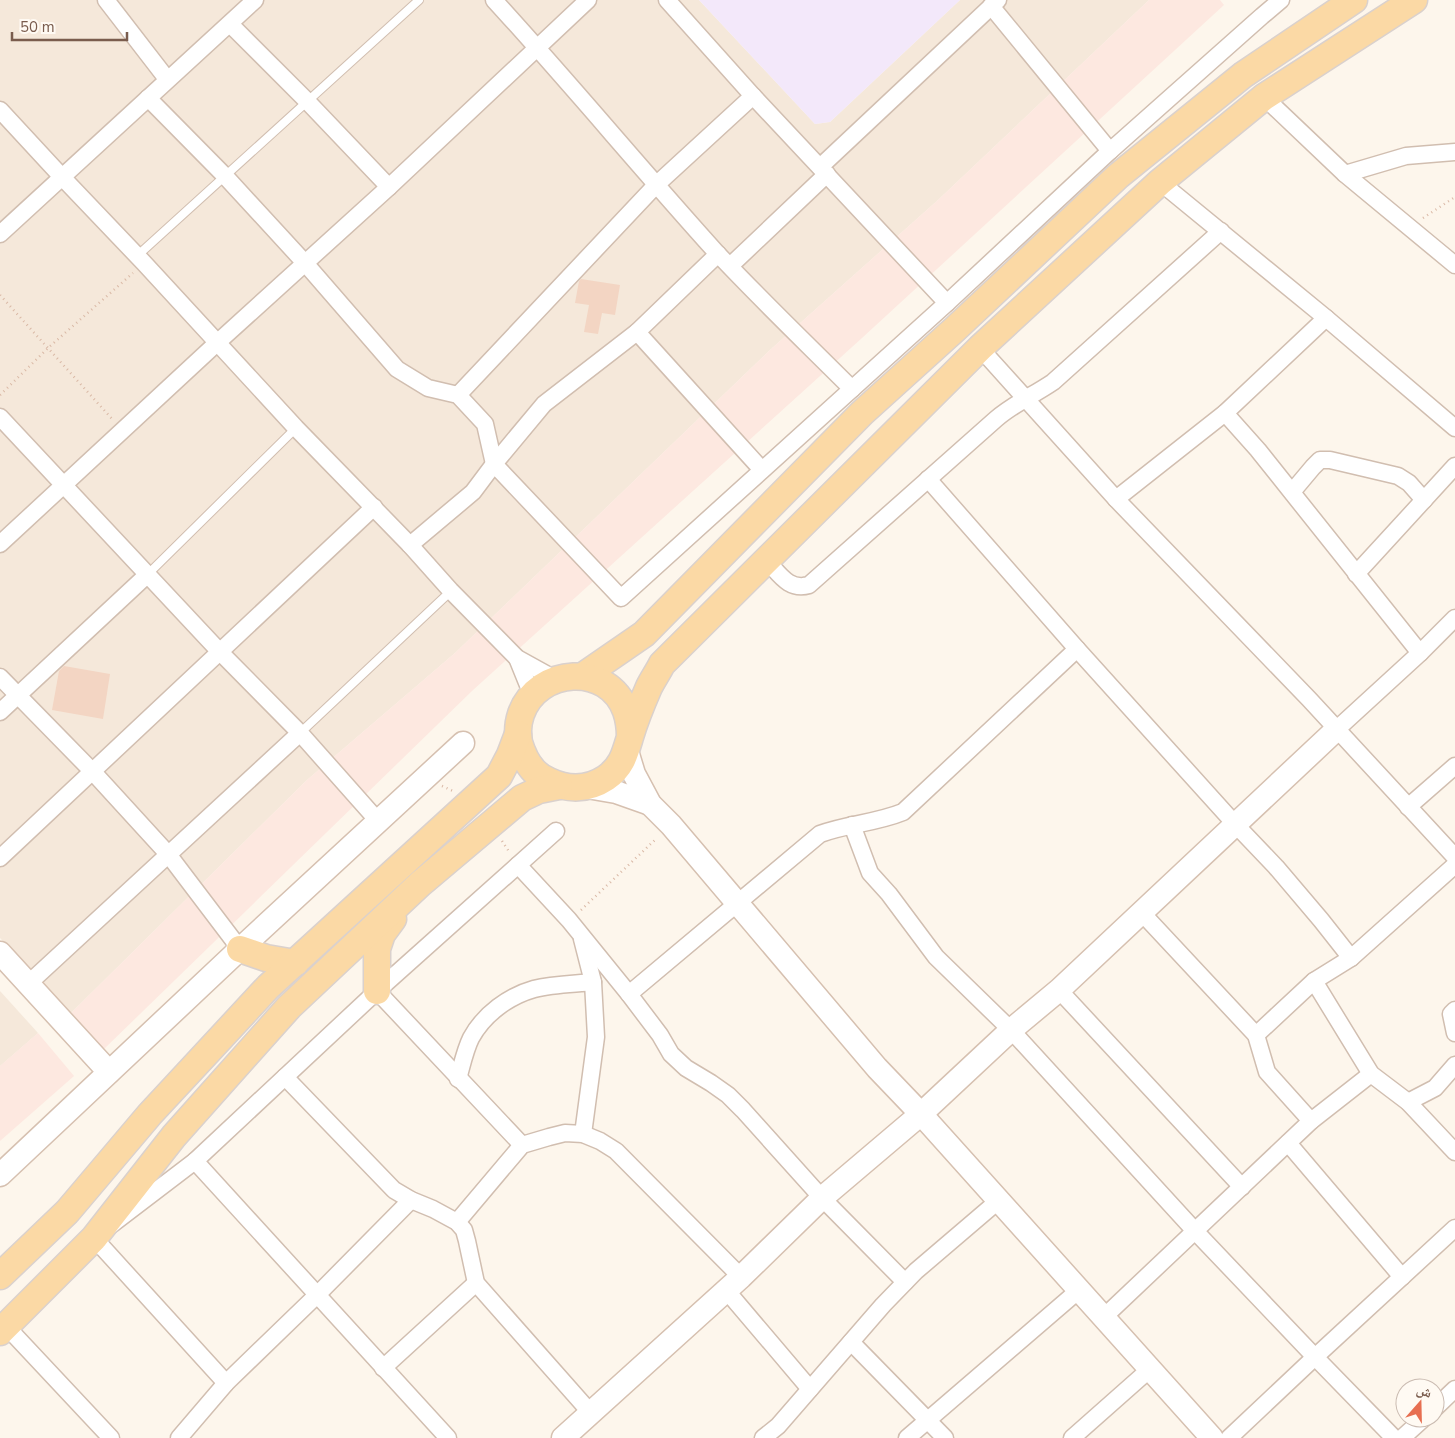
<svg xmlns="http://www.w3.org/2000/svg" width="1455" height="1438" font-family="'Nunito Sans','Noto Naskh Arabic',sans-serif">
	<rect width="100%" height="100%" fill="#fdf6ec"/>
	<g fill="#f5e8da">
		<path d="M0,0H699L815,124L830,122L960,0H1149L938,200L770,350L455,653L307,780L71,1013L0,938Z"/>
		<path d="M0,991L38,1033L0,1066Z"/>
	</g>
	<g fill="#fde8e0">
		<path d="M1149,0H1220L1224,5L862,338L472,691L103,1050L71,1013L307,780L455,653L770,350L938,200Z"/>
		<path d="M38,1033L74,1076L0,1141V1066Z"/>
	</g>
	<path fill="#f3e8fa" d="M699,0H960L830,122L815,124Z"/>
	<g fill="#f3d5c3">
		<path d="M581,279L620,285L615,315L602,313L598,334L584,332L589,305L575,303L579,281Z"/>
		<path d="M64,666L110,674L103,719L52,710L59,671Z"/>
	</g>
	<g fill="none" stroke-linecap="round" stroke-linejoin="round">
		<defs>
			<g id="lane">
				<path d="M137,256L419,0"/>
				<path d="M147,575L296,428"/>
				<path d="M300,733L451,591"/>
			</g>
			<g id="street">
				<path d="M106,0L167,79"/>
				<path d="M494,0C570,83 641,169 716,252C760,299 807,344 852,389"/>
				<path d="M667,0L753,96L947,303"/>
				<path d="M991,6L1110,151"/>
				<path d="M230,24L307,101L389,187"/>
				<path d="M1264,97L1345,174L1455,265"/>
				<path d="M148,98L225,176L305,263L397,369L428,388L458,395L485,424L494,464L621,598L947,303L1110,151L1262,16L1281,0"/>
				<path d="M0,110L62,177L144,263L296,428L410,545L451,591L517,658L555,679"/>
				<path d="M820,167L998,0"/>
				<path d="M1345,174L1406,156L1455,152"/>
				<path d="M1160,182L1326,318L1455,428"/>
				<path d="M0,234L255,0"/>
				<path d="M730,266L827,174"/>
				<path d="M637,332L762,470"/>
				<path d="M980,348L1116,499L1309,699L1455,857"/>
				<path d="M458,395L656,185L753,96"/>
				<path d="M1225,413L1258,450L1420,653"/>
				<path d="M0,417L220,652L300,733L378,821"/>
				<path d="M928,479L1077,649L1235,824L1276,867L1321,920L1351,958"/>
				<path d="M1292,492L1313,467L1320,460H1330L1398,476L1409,483L1424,500"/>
				<path d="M1116,499L1225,413L1326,318"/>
				<path d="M0,544L218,342L389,187L588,0"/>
				<path d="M410,545L473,492L494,464L544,404L637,332L718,254"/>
				<path d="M766,560C779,573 788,591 809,585L996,419C1013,404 1034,395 1053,382L1221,231"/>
				<path d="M1356,574L1455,466"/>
				<path d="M517,658L532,695"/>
				<path d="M0,677L93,772L168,854L240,949"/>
				<path d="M0,712L147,575"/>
				<path d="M1337,729L1420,653L1455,618"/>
				<path d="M1408,807L1455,766"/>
				<path d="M852,825L870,873L889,894L936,957L1011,1030L1195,1231L1315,1357L1394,1438"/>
				<path d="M0,858L374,507"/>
				<path d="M518,865L569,920L629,994L660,1035L671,1054L686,1068L711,1083L728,1095L743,1110L822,1198L905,1282"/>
				<path d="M1142,913L1256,1035L1267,1072L1311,1121"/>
				<path d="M582,939L593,982L596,1037L583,1134"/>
				<path d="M1314,981L1371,1074L1408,1102L1455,1152"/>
				<path d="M28,984L300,733"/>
				<path d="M1059,990L1242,1187"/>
				<path d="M377,991L522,1145"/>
				<path d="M629,994L820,834C847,824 876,823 903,812L1077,649"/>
				<path d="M1455,1010L1451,1014L1455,1033"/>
				<path d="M1256,1035L1314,981L1351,958L1455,865"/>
				<path d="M285,1077L394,1190L411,1200L433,1209L457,1222L464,1230L467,1241L476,1283L590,1412"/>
				<path d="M458,1079C462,1065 465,1050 471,1038C484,1014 509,996 534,989C553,984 574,984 593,982"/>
				<path d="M1408,1102L1435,1088L1455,1065"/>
				<path d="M1288,1143L1402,1277"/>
				<path d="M195,1161L448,1438"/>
				<path d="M457,1222L522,1145L549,1137L565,1133L583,1134L600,1141L616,1151L741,1277"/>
				<path d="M726,1290L810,1389"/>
				<path d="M1104,1317L1311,1121L1371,1074"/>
				<path d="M6,1326L111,1438"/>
				<path d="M851,1342L945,1438"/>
				<path d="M383,1368L476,1283"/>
				<path d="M226,1383L94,1238L195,1161L377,991L556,831"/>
				<path d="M1435,1408L1455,1389"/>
				<path d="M179,1438L226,1383L317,1295L411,1200"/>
				<path d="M763,1438L778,1426L883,1305L916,1271L998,1201"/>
				<path d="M907,1438L1079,1290"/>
				<path d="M1072,1438L1150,1369"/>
				<path d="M1229,1438L1315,1357L1455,1228"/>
				<path d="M1402,1438L1424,1418"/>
			</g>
			<g id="secondary">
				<path d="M627,751L634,774L650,804L671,825L877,1068L921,1114L1212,1438"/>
				<path d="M587,787L616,792L650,804"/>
				<path d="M0,953L109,1072"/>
				<path d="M0,1175L240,949L463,743"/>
				<path d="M563,1438L741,1277L822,1198L921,1114L1011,1030L1059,990L1337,729"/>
			</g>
			<g id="primary">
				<path d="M583,676L644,634L862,413L955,329L1118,176L1243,75L1354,0"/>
				<path d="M630,737C630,728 629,720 626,711C608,662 538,667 521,714C517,726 517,740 522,751C527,764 536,776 549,781C568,790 588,790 606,778C622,767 625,754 630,737C635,720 642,703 649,687C653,679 658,672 662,664L980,348L1160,182L1264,97L1414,0"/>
				<path d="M240,949L266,958L295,963"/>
				<path d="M377,991V949L382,934L393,919"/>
				<path d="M0,1276L67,1212L150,1114L268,987L499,776L510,755L518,734"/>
				<path d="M0,1332L94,1238L174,1136L289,1007L420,884L522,798L539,790L559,786"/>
			</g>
		</defs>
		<use href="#lane" stroke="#d1beb0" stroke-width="10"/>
		<use href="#street" stroke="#d1beb0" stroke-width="19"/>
		<use href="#secondary" stroke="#d6c0b0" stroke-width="25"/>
		<use href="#primary" stroke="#dad1cd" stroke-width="29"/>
		<g stroke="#d9b8a5" stroke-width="2.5" stroke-dasharray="1 4" stroke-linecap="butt">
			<path d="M1423,218L1455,197"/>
			<path d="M0,295L113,420"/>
			<path d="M0,395L48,348L133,273"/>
			<path d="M442,786L453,791"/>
			<path d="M502,841L510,853"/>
			<path d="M581,910L657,838"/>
		</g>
		<use href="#lane" stroke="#fff" stroke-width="8"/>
		<use href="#street" stroke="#fff" stroke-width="16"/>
		<use href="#secondary" stroke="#fff" stroke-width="22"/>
		<use href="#primary" stroke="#fbd9a5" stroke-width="26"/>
	</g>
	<g transform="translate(1420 1403) rotate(20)"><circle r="24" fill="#fffaf3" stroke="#cabbb1"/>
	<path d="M0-4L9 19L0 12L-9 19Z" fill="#e76f51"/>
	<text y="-8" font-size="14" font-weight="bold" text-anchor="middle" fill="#7a5c4d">ش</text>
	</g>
	<path d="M12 32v8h115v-8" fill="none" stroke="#7a5c4d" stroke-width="2.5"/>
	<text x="20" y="32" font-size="15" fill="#7a5c4d" stroke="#fffaf3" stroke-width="4" paint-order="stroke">50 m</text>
</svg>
